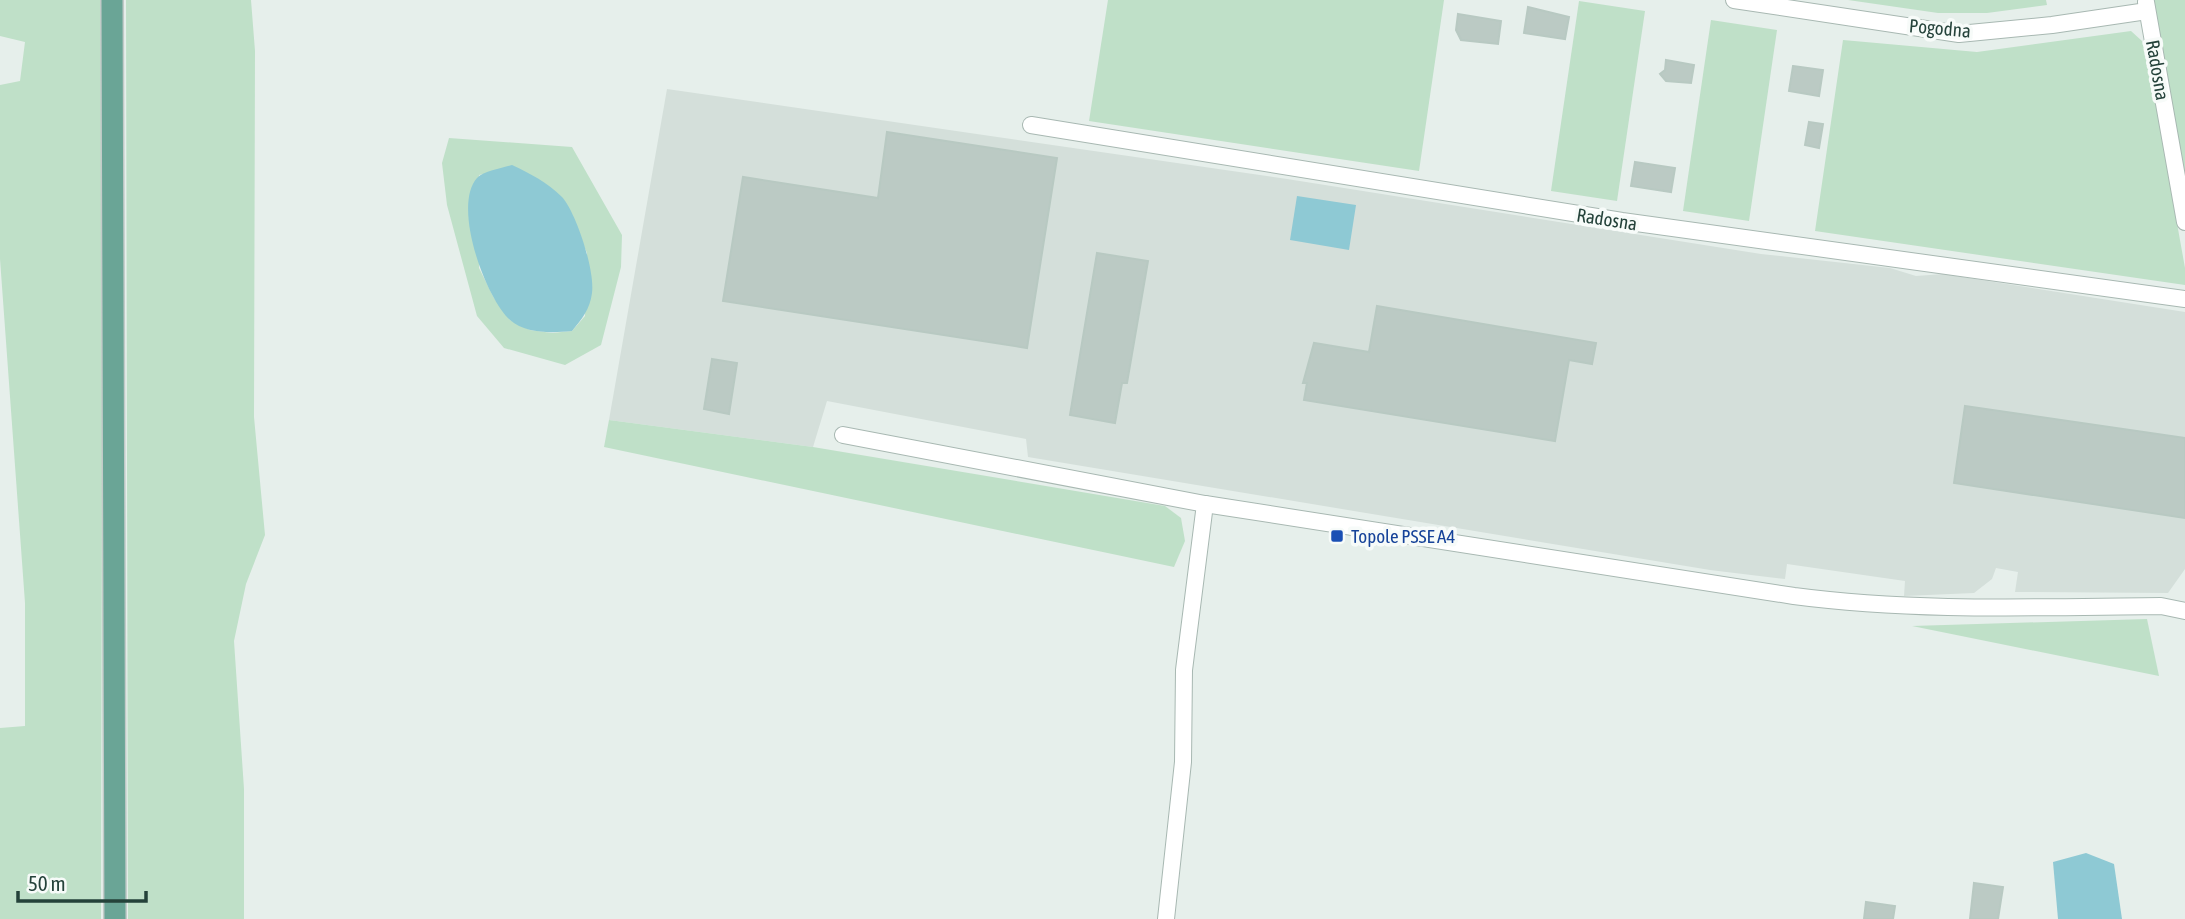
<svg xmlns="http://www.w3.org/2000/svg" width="2185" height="919" font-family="'Asap Condensed',sans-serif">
	<rect width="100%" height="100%" fill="#e6efeb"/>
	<path fill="#d4dfda" d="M667,89L1287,179L1761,254L1890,268L1916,276L1943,274L2185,312V569L2168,593L2015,592L2018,572L1996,568L1992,579L1974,593L1904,596L1905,581L1787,564L1785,579L1710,570L1028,457L1026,439L827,401L813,447L609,420Z"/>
	<g fill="#bfe0c8" fill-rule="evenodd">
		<path d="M0,0H103L101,919H0V728L25,726V603L0,259V85L20,81L25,42L0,36Z"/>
		<path d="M126,0H251L255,51L254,417L265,535L246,584L234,641L244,789V919H128Z"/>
		<path d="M1108,0H1444L1419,171L1089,121Z"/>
		<path d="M1848,0H2046L2047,5L1987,13H1938Z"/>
		<path d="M2154,0H2185V196L2154,19Z"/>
		<path d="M1579,1L1645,11L1617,201L1551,191Z"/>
		<path d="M1711,20L1777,30L1749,221L1683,211Z"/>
		<path d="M2131,31L2142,41L2153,89L2185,268V285L1815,231L1843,40L1977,52Z"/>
		<path d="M449,138L572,147L622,235L621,267L601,345L565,365L504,348L477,316L447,205L442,163ZM493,172L564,200L587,253L585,316L572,331L552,333L530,330L510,320L494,298L479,268V175Z"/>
		<path d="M609,420L813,447L1165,506L1181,518L1185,541L1174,567L604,447Z"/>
		<path d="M2147,619L2159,676L1912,626Z"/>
	</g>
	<g fill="#8ec9d4">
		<path d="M512,165C531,174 547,182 562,197C577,214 595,271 592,293C590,309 582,319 572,331C552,333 526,334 510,320C485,297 452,206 477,178C484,171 503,168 512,165Z"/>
		<path d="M1297,196L1356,205L1349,250L1290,240Z"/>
		<path d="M2086,853L2114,864L2122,919H2058L2053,862Z"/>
	</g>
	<g fill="#bbcac4" stroke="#b8c9c2" stroke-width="2">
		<path d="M1528,7L1569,17L1565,39L1524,33Z"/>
		<path d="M1458,14L1501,21L1498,44L1461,40L1456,30Z"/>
		<path d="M1666,60L1694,65L1691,83L1666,81L1660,74L1665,70Z"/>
		<path d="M1793,66L1823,70L1819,96L1789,91Z"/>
		<path d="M1809,122L1823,124L1819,148L1805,145Z"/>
		<path d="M887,132L1057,158L1027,348L723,301L743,177L878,198Z"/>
		<path d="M1635,162L1675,168L1671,192L1631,186Z"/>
		<path d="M1097,253L1148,261L1127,383H1122L1115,423L1070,415Z"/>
		<path d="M1377,306L1596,343L1592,364L1569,360L1555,441L1304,400L1307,383H1303L1314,343L1369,352Z"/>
		<path d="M712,359L737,363L729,414L704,409Z"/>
		<path d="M1965,406L2185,438V518L1954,483Z"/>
		<path d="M1974,883L2003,887L1998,919H1970Z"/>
		<path d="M1866,902L1895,906L1893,919H1864Z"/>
	</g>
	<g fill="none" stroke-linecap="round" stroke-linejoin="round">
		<defs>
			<g id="minor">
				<path d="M1734,0L1959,34L2052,25L2147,11"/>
				<path d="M2146,2L2185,222"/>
				<path d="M1031,125L1622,221L2185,299"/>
				<path d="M843,435L1205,504L1794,596C1915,612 2039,607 2161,606L2185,611"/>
				<path d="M1166,919L1183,762L1184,670L1205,504"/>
			</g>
			<path id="primary" d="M112,0L115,919"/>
		</defs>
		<use href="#minor" stroke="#a8b8b2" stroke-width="18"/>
		<use href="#primary" stroke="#c2cac8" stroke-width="24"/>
		<use href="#minor" stroke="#fff" stroke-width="16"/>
		<use href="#primary" stroke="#6aa596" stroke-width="21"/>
	</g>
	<rect fill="#1a4fb4" stroke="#f7fbf9" stroke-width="2.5" x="1330" y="529" width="14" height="14" rx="3.5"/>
	<g text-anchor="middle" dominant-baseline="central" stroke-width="7" stroke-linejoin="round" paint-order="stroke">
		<g font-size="19" fill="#24423a" stroke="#f7fbf9">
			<text transform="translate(1940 28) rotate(5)">Pogodna</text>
			<text transform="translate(2158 70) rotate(80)">Radosna</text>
			<text transform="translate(1607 219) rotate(9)">Radosna</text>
		</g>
		<g font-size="19" fill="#164399" stroke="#f7fbf9" text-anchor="start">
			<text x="1351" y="536">Topole PSSE A4</text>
		</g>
	</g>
	<path d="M18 891v10h128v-10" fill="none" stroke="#24423a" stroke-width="3.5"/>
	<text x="28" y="891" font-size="21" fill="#24423a" stroke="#f7fbf9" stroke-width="5" paint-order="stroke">50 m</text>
</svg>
